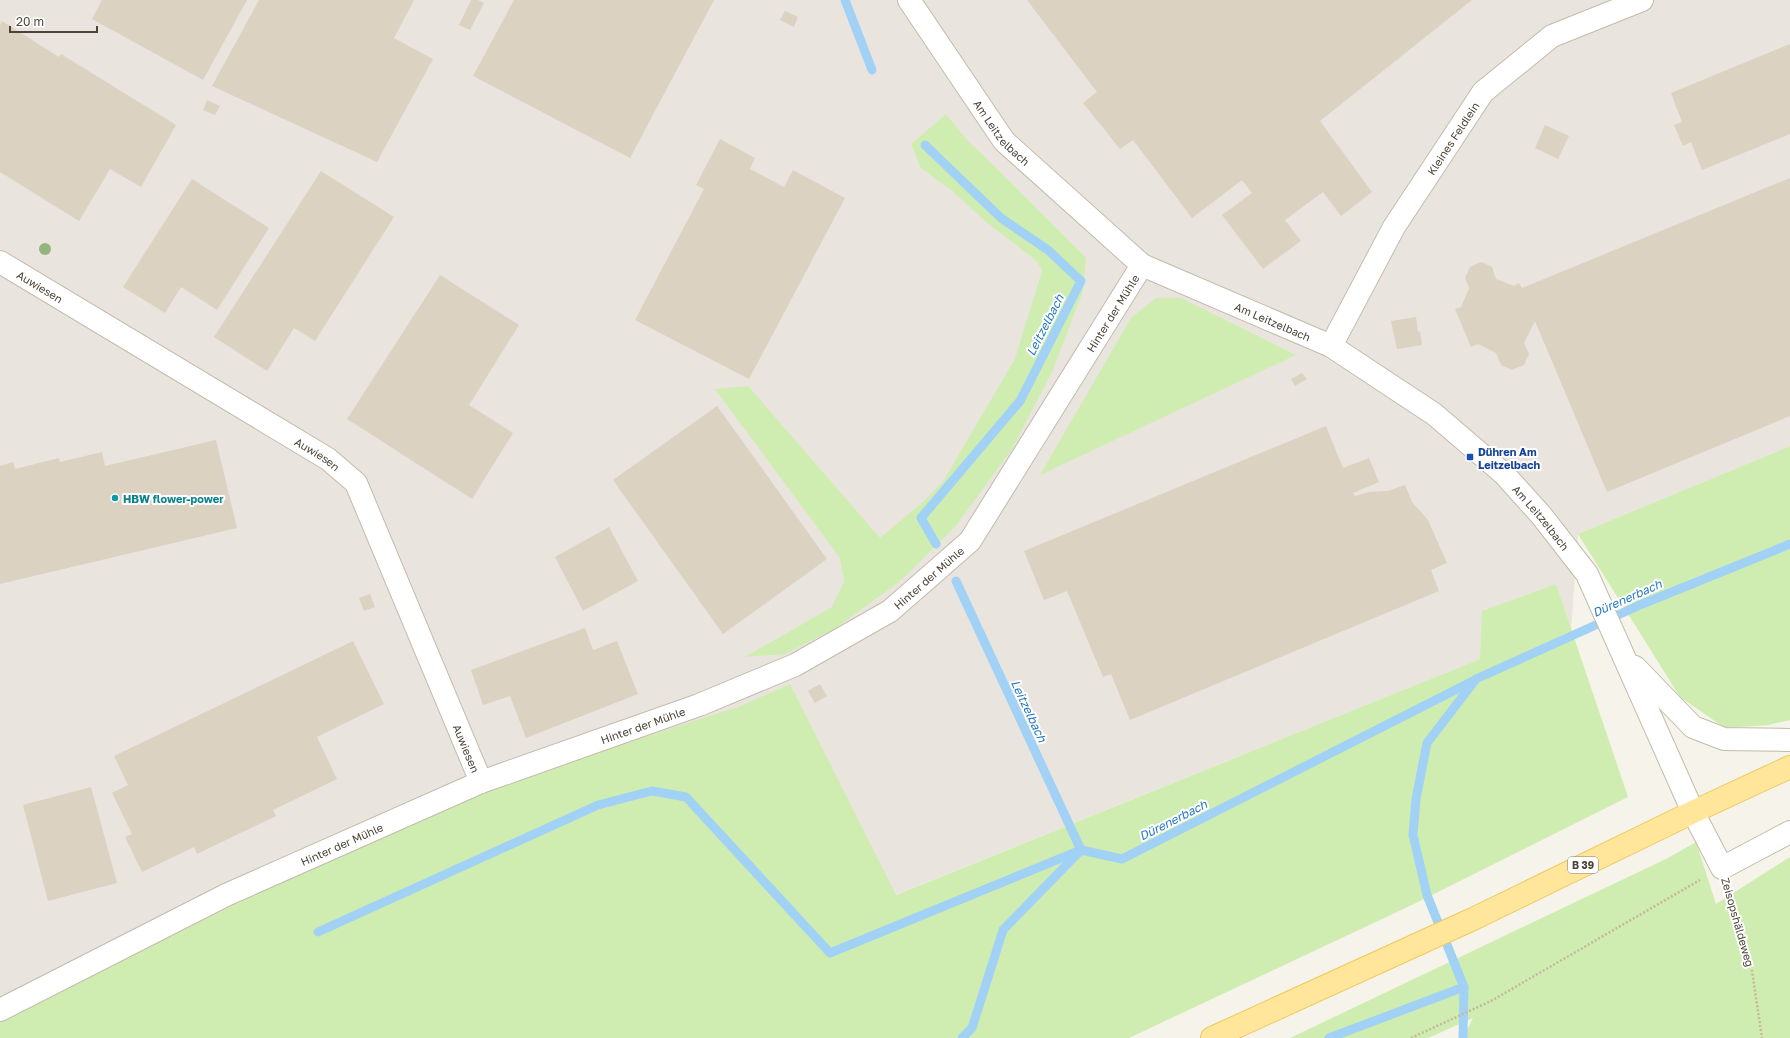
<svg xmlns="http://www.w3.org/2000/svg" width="1790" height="1038" font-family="'Golos Text',sans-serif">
	<rect width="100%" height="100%" fill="#f6f3ea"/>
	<path fill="#e9e4de" d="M0,0H1790V446L1578,534L1571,629L1556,584L1480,659L895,895L790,685L738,707L297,873L0,1021Z"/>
	<g fill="#cfedb0">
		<path d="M946,114L967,140L993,165L1086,258L1083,291L1053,370L1012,449L955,527L899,582L837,627L785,654L745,657L832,607L844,581L840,558L715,389L748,386L880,538L924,501L942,483L1015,359L1042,271L1037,261L986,222L951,190L921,168L911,144Z"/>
		<path d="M1156,298H1181L1296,355L1040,475L1131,318Z"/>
		<path d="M1790,446V720L1768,725L1725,728L1680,697L1578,534Z"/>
		<path d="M1556,584L1628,797L1416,903L1129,1038H0V1021L297,873L485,788L738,707L790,684L896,895L1480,659L1482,611Z"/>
		<path d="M1696,842L1716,904L1790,857V1038H1463L1473,1018L1428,1038H1290L1668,858Z"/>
	</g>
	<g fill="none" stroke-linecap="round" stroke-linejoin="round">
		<g stroke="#a2d1f6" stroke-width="9">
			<path d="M845,0L872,70"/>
			<path d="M925,145L1001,218L1048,250L1081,281L1020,401L921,518L936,544"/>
			<path d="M318,932L598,805L652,791L686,797L830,953L1081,850L956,581"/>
			<path d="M962,1038L972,1028L1003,930L1081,850L1122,859L1473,681"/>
			<path d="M1329,1038L1464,987L1427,895L1413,835L1416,799L1427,743L1476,679L1640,605L1790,544"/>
			<path d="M1463,1038L1464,987"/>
		</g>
	</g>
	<g fill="#dcd2c1">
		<path d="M102,0H247L203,80L92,19Z"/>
		<path d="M259,0H414L394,38L433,59L377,162L212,86Z"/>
		<path d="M471,0H478L484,3L470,30L459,25Z"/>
		<path d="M514,0H714L630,158L473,76Z"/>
		<path d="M1027,0H1472L1320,121L1372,192L1341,216L1323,192L1285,220L1301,241L1263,269L1222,215L1252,193L1242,180L1192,218L1133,140L1120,149L1083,103L1097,92Z"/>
		<path d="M785,11L798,17L794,27L780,20Z"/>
		<path d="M2,21L59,57L61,54L176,125L141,187L110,169L79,221L0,172V25Z"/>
		<path d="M1790,44V134L1702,170L1691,142L1683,146L1674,125L1682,122L1671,93Z"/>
		<path d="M207,100L220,106L215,115L203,110Z"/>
		<path d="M1545,125L1569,136L1558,159L1535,148Z"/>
		<path d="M720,139L755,158L750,169L784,187L793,170L845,198L749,379L635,320L704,189L696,185Z"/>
		<path d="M321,171L394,217L315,341L294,328L267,371L214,337Z"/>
		<path d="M1790,178V416L1607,492L1535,321L1524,343L1529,354L1524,365L1512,370L1501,365L1496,353L1478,344L1471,347L1455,309L1461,307L1469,288L1465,278L1470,267L1481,262L1492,267L1496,279L1514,286L1519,283L1522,288Z"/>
		<path d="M192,179L269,228L217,310L181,287L165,313L123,287Z"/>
		<path d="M440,275L519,325L469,405L513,433L472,499L347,419Z"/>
		<path d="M1416,317L1418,332L1420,331L1422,345L1397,349L1391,321Z"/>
		<path d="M1302,373L1307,379L1295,386L1291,379Z"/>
		<path d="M717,406L827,559L723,634L613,480Z"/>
		<path d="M1326,426L1343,468L1369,458L1379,482L1353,493L1355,496L1369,492L1388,491L1405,485L1412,502L1428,520L1447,563L1431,570L1439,591L1130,720L1111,674L1103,677L1067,591L1044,600L1024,551Z"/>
		<path d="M216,440L237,528L0,584V466L13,462L15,469L59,458L60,462L102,452L105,466Z"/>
		<path d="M609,527L638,581L583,611L555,557Z"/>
		<path d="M370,594L375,607L364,611L359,598Z"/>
		<path d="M585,628L593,650L617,641L638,694L526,738L510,696L483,705L471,670Z"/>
		<path d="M353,641L384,704L317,737L337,779L273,810L276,816L197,854L194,847L142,872L125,837L132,834L112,793L128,785L114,756Z"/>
		<path d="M820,684L827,696L815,703L808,691Z"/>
		<path d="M91,787L117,883L48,901L23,805Z"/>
	</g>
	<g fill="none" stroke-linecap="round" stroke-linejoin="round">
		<defs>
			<g id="minor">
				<path id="s1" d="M909,0L1004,141L1142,265L1331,346L1434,414L1504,474L1541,515L1587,574L1693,812L1722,868L1790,832"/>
				<path id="s2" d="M0,262L328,459L356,483L481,782"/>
				<path id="s3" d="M1331,346L1394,227L1483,92L1552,36L1642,0"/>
				<path d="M1635,667L1693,727L1724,739L1790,740"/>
				<path id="s4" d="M0,1010L226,895L481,782L699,705L795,665L890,611L970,541L1142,265"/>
			</g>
			<path id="major" d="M1212,1038L1473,919L1693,812L1790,767"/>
		</defs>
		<use href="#minor" stroke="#c3bbab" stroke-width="24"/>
		<use href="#major" stroke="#eec960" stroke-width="24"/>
		<g stroke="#c6b89b" stroke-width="2.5" stroke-dasharray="2 2" stroke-linecap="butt">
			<path d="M1729,893L1752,971L1762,1038"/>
			<path d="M1411,1038L1491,1001L1700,880"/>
		</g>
		<use href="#minor" stroke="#fff" stroke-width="22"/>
		<use href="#major" stroke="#ffe69a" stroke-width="22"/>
	</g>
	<circle fill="#94b57d" cx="45" cy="249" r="6"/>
	<rect fill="#1a4fb4" stroke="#fff" stroke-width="1.5" x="1466" y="453" width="8" height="8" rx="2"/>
	<circle fill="#0f9aa8" stroke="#fff" stroke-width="1.5" cx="115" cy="498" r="4"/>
	<g text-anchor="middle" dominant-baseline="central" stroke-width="4" stroke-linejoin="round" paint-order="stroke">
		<rect fill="#fff" stroke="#817c73" stroke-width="1" x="1568" y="857" width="30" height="16" rx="3"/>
		<g font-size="10" font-weight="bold" fill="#4b4437">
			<text x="1583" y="865">B 39</text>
		</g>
		<g font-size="11" fill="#4b4437" stroke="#fff">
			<text stroke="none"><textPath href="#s1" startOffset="162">Am Leitzelbach</textPath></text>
			<text stroke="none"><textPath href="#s3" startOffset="241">Kleines Feldlein</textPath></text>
			<text stroke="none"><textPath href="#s2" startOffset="47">Auwiesen</textPath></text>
			<text stroke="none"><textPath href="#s4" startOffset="1352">Hinter der Mühle</textPath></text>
			<text stroke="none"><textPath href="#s1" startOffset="498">Am Leitzelbach</textPath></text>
			<text stroke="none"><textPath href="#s2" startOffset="371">Auwiesen</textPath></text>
			<text stroke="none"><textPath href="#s1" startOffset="834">Am Leitzelbach</textPath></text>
			<text stroke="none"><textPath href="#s4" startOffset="1028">Hinter der Mühle</textPath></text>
			<text stroke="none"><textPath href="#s4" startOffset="704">Hinter der Mühle</textPath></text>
			<text stroke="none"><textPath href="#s2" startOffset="707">Auwiesen</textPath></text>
			<text stroke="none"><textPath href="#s4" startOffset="380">Hinter der Mühle</textPath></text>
			<text transform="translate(1738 922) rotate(74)">Zeisopshäldeweg</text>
		</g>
		<g font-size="11" font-weight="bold" fill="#164399" stroke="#fff" text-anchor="start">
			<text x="1478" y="451">Dühren Am<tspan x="1478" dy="13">Leitzelbach</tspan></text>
		</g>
		<g font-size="11" font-weight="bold" fill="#0d838f" stroke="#fff" text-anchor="start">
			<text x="123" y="498">HBW flower-power</text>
		</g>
		<g font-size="12" font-style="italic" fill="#2679c1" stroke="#fff">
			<text transform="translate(1045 325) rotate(-63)">Leitzelbach</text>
			<text transform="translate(1627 598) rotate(-24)">Dürenerbach</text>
			<text transform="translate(1029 711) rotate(65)">Leitzelbach</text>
			<text transform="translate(1173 820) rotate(-27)">Dürenerbach</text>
		</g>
	</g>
	<path d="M10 26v6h87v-6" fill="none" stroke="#4b4437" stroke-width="2"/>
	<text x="16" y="26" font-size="12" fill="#4b4437" stroke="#ffffff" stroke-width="3" paint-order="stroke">20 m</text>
</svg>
